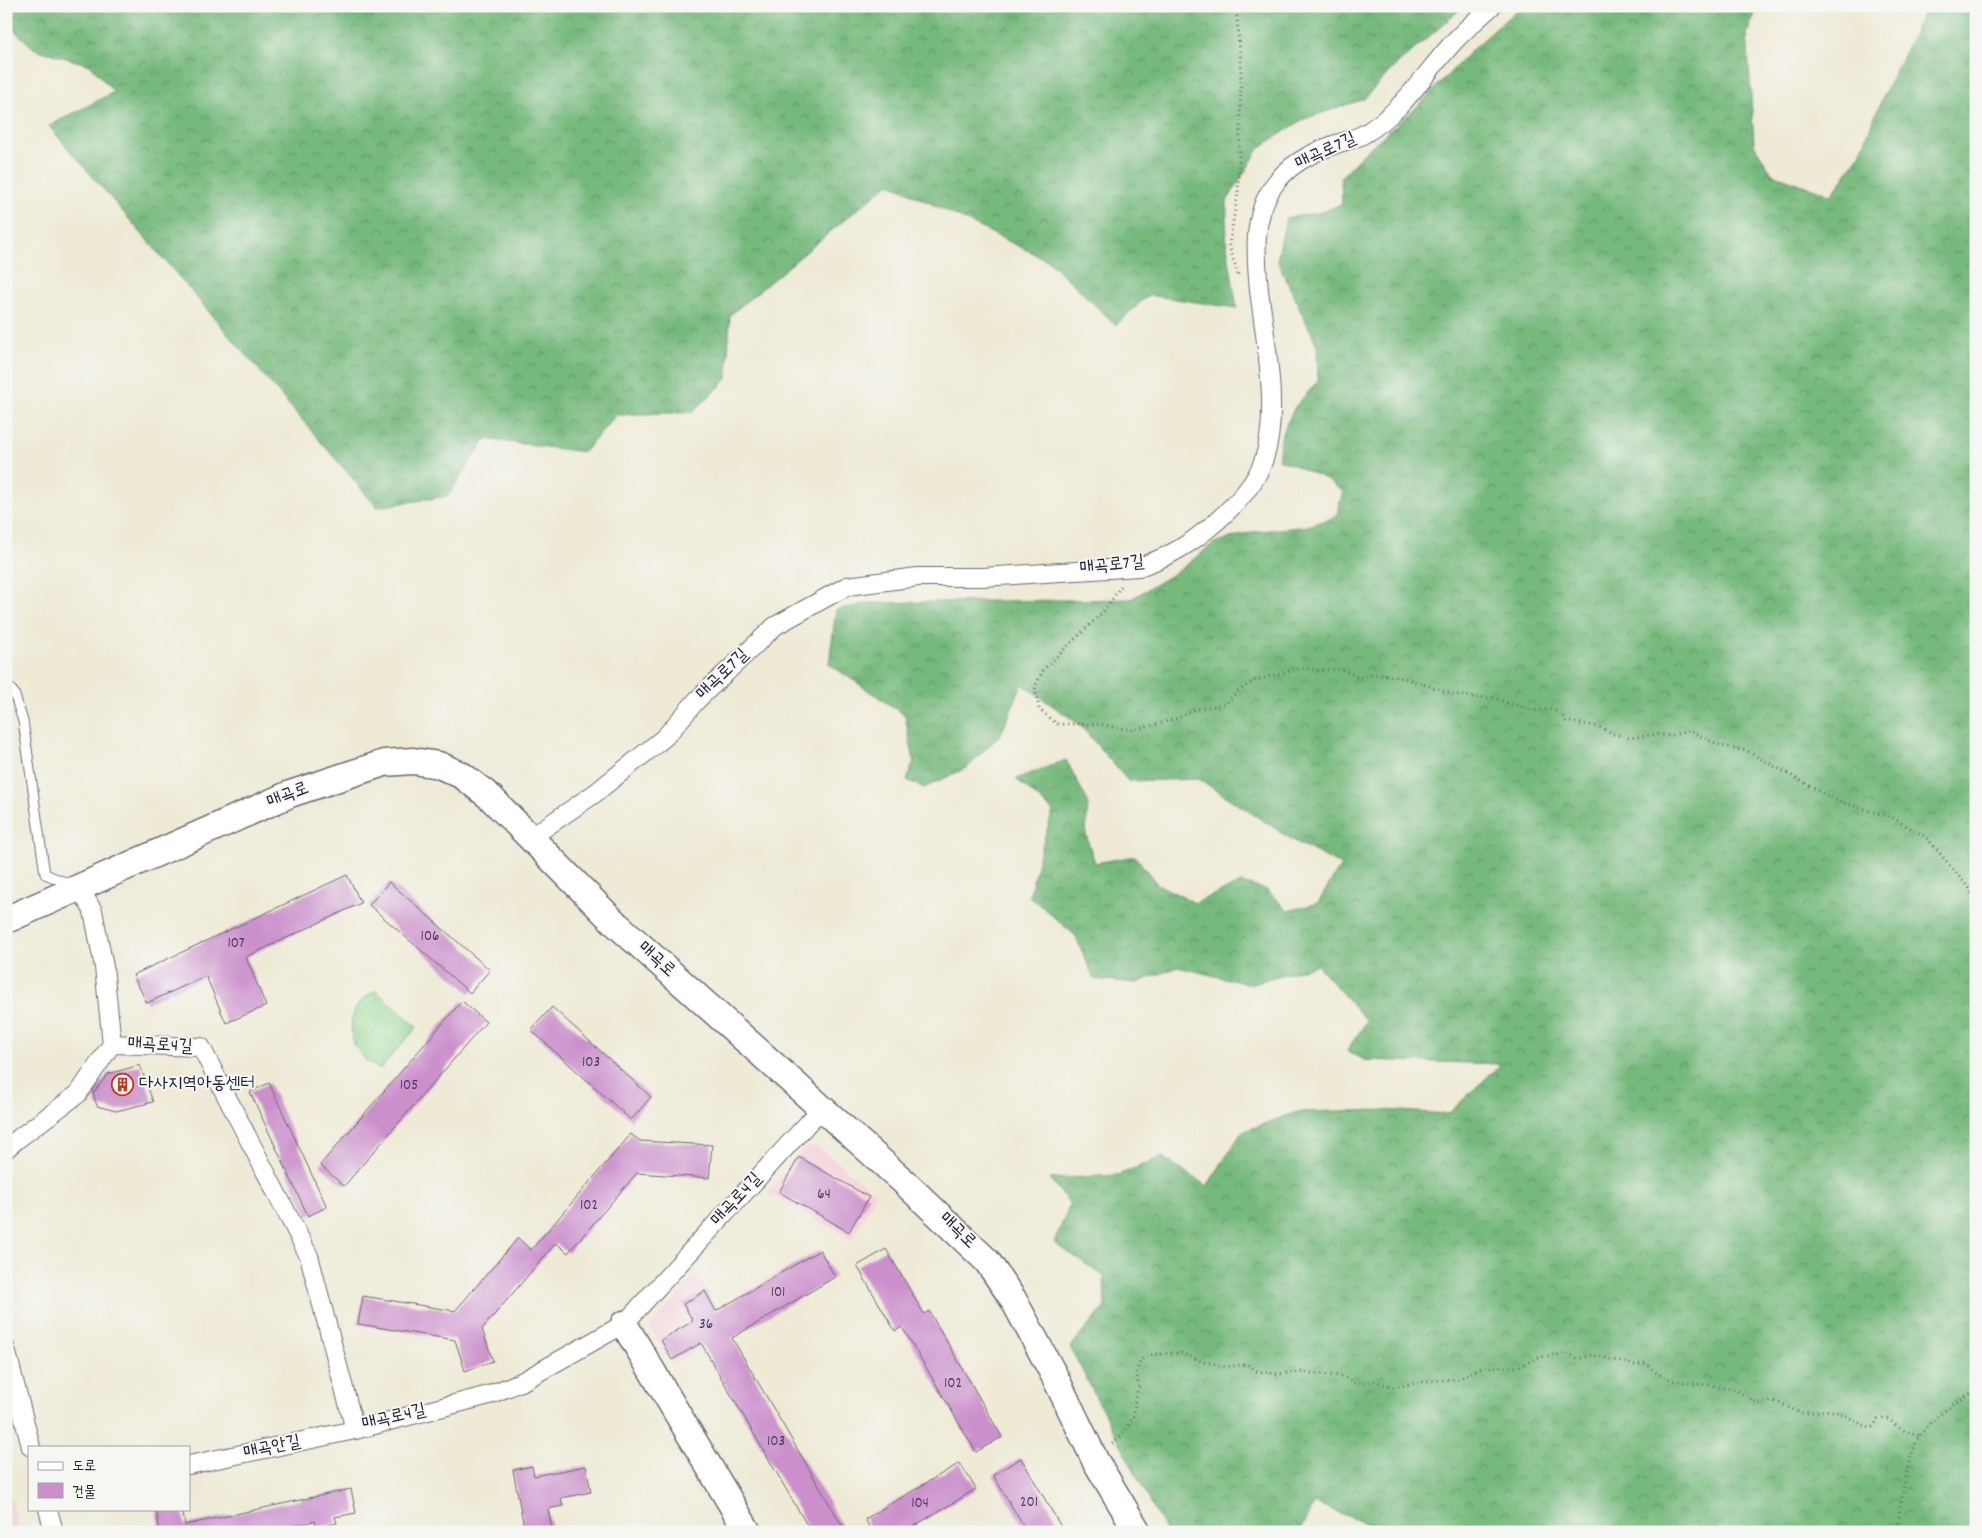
<svg xmlns="http://www.w3.org/2000/svg" width="1982" height="1538" font-family="Dekko,'Poor Story',sans-serif">
	<defs>
		<pattern id="forest-crowns" width="20" height="18" patternUnits="userSpaceOnUse" patternTransform="scale(1.25)"><rect width="20" height="18" fill="#76b97d"/><path d="M2 6a3 3 0 1 1 6 0M12 15a3 3 0 1 1 6 0" fill="none" stroke="#609668"/></pattern>
		<pattern id="park-dots" width="8" height="8" patternUnits="userSpaceOnUse" patternTransform="scale(1.25)"><rect width="8" height="8" fill="#93d993"/><path d="M2 2h.1M6 6h.1" fill="none" stroke="#7eba80" stroke-width="1.8" stroke-linecap="round"/></pattern>
	</defs>
	<rect width="100%" height="100%" fill="#f6f6f2"/>
	<filter id="ink" filterUnits="userSpaceOnUse"><feTurbulence type="fractalNoise" baseFrequency=".02" numOctaves="2"/><feDisplacementMap in="SourceGraphic" scale="10" xChannelSelector="R" yChannelSelector="G"/><feConvolveMatrix kernelMatrix="1 2 1 2 8 2 1 2 1" color-interpolation-filters="sRGB"/></filter>
	<filter id="wash" filterUnits="userSpaceOnUse"><feTurbulence type="fractalNoise" baseFrequency=".0096" numOctaves="4" result="noise"/><feDisplacementMap in="SourceGraphic" scale="20" xChannelSelector="R" yChannelSelector="G"/><feGaussianBlur stdDeviation="1.12" result="paint"/><feColorMatrix in="noise" values="0 0 0 0 0 0 0 0 0 0 0 0 0 0 0 0 0 1.4 0 .05"/><feComposite in="paint" operator="in"/></filter>
	<g filter="url(#wash)">
		<rect width="100%" height="100%" fill="#eeead6"/>
		<g fill="#f5cfda">
			<path d="M817,1146L876,1194L852,1239L767,1193L804,1148Z"/>
			<path d="M696,1274L730,1330L672,1365L650,1329Z"/>
			<path d="M6,1476L19,1532H6Z"/>
		</g>
		<g fill="url(#forest-crowns)" stroke="#4c6e5c">
			<path d="M6,6H1464L1393,68L1364,99L1304,119L1260,147L1227,201L1226,241L1237,308L1148,295L1116,325L1049,261L889,183L730,315L727,379L693,412L616,415L584,452L485,439L448,496L377,507L49,126L114,92L90,65L35,49L6,23Z"/>
			<path d="M1521,6H1758L1747,33L1754,144L1772,174L1832,195L1860,154L1884,94L1925,11L1929,6H1976V1532H1375L1372,1526L1315,1503L1299,1532H1166L1070,1347L1105,1307L1104,1276L1054,1243L1070,1204L1050,1179L1118,1175L1162,1157L1207,1186L1242,1132L1297,1112L1385,1110L1448,1114L1501,1064L1364,1060L1347,1050L1367,1021L1317,965L1249,984L1178,967L1136,983L1094,979L1075,935L1029,896L1042,846L1053,811L1016,779L1066,760L1088,802L1086,835L1095,863L1135,856L1157,884L1195,903L1241,883L1267,890L1288,911L1318,903L1341,865L1296,842L1199,779L1128,781L1080,725L1022,684L1001,734L968,767L924,788L907,780L914,761L905,715L829,664L836,610L869,603L1131,599L1180,570L1214,543L1251,532L1308,526L1336,517L1343,491L1322,477L1278,459L1282,433L1295,407L1318,381L1317,345L1277,260L1286,218L1318,213L1342,204L1341,177L1365,152L1419,105L1470,52Z"/>
		</g>
		<path fill="url(#park-dots)" stroke="#5a7e67" d="M376,991L417,1027L380,1069C346,1056 339,1006 376,991Z"/>
		<g id="blocks">
			<g fill="#cb90cc">
				<path d="M347,875L361,903L246,957L266,1006L226,1023L206,976L147,1003L133,975Z"/>
				<path d="M389,882L490,970L470,993L369,905Z"/>
				<path d="M462,1001L486,1022L344,1186L320,1165Z"/>
				<path d="M552,1007L651,1097L631,1120L531,1030Z"/>
				<path d="M140,1065L153,1102L116,1111L97,1106L93,1093L108,1074Z"/>
				<path d="M269,1083L327,1207L308,1216L250,1092Z"/>
				<path d="M631,1134L640,1141L712,1145L709,1178L637,1173L568,1253L556,1243L482,1329L493,1361L465,1371L455,1340L358,1324L363,1296L455,1311L518,1238L531,1250Z"/>
				<path d="M799,1157L869,1197L849,1232L779,1192Z"/>
				<path d="M886,1249L924,1314L929,1311L1002,1437L976,1452L902,1327L895,1331L857,1266Z"/>
				<path d="M820,1250L835,1277L732,1338L843,1527L835,1532H811L701,1343L672,1360L661,1340L693,1321L683,1304L705,1291L716,1311Z"/>
				<path d="M1021,1458L1064,1532H1027L993,1475Z"/>
				<path d="M960,1463L976,1489L904,1532H872L865,1519Z"/>
				<path d="M532,1466L534,1476L586,1466L591,1492L561,1498L563,1506L548,1509L552,1530L525,1532L513,1470Z"/>
				<path d="M351,1489L356,1513L335,1517L337,1523L316,1528L315,1521L265,1532H160L156,1509H182L185,1525Z"/>
			</g>
		</g>
	</g>
	<g filter="url(#ink)">
		<use href="#blocks" fill-opacity="0" stroke="#696871" stroke-width="1"/>
		<g fill="none" stroke-linecap="round" stroke-linejoin="round">
			<defs>
				<path id="lane" d="M6,684L14,693L23,721L45,874L72,885"/>
				<g id="street">
					<path d="M530,838L594,794L665,737L697,700L775,626L847,586L918,577H983L1139,567C1171,556 1192,543 1217,521C1236,504 1256,484 1264,459C1280,413 1265,339 1259,290C1256,256 1252,218 1272,188C1287,165 1311,153 1336,144C1345,141 1356,139 1364,134C1401,113 1423,76 1451,45C1463,31 1478,19 1492,6"/>
					<path d="M79,887L93,911L104,967L112,1044L201,1047L309,1256L355,1430"/>
					<path d="M6,1149L19,1138L78,1094L112,1044"/>
					<path d="M6,1349L31,1447"/>
					<path d="M189,1465L355,1430L489,1395L523,1381L624,1324L821,1109"/>
					<path d="M48,1509L54,1532"/>
				</g>
				<g id="secondary">
					<path d="M6,920L290,794L384,763L413,761L439,765L463,776L490,797L614,922L903,1181L987,1261L1013,1299L1055,1377L1095,1460L1138,1532"/>
					<path d="M624,1324L748,1532"/>
				</g>
			</defs>
			<use href="#lane" stroke="#696871" stroke-width="11"/>
			<use href="#street" stroke="#696871" stroke-width="20"/>
			<use href="#secondary" stroke="#696871" stroke-width="29"/>
			<g stroke="#696871" stroke-width="3" stroke-dasharray="1 4" stroke-linecap="butt">
				<path d="M1236,6L1241,65L1240,128L1238,193L1229,245L1239,278"/>
				<path d="M1121,586L1105,610L1044,669L1035,686L1039,709L1057,724H1097L1133,730L1154,725L1178,718L1196,709L1225,704L1236,693L1253,681L1302,668L1317,670L1341,669L1358,677L1382,674L1407,679L1453,694L1471,697L1493,698L1535,711L1549,709L1559,712L1566,721L1599,727L1614,734L1630,738L1657,734L1670,736L1688,731L1722,746L1747,751L1835,800L1893,818L1926,837L1969,888L1976,900"/>
				<path d="M1112,1444L1120,1437L1134,1416L1135,1399L1139,1386L1136,1373L1141,1360L1153,1354L1181,1353L1201,1361L1227,1367L1247,1364L1257,1371L1276,1374L1303,1372L1341,1376L1355,1383L1374,1381L1393,1387L1427,1381L1458,1379L1478,1369L1497,1366L1517,1367L1541,1357L1567,1353L1578,1359L1593,1355L1634,1365L1646,1363C1668,1390 1706,1380 1735,1390C1743,1393 1750,1400 1759,1403C1764,1404 1772,1400 1777,1402C1786,1405 1793,1411 1802,1413C1808,1414 1822,1409 1832,1411C1844,1413 1858,1423 1870,1428L1874,1427L1877,1419C1889,1415 1891,1423 1901,1429C1907,1432 1913,1434 1920,1437"/>
				<path d="M1897,1532C1900,1508 1907,1457 1919,1437C1932,1416 1957,1403 1976,1389"/>
			</g>
			<use href="#lane" stroke="#fff" stroke-width="9"/>
			<use href="#street" stroke="#fff" stroke-width="18"/>
			<use href="#secondary" stroke="#fff" stroke-width="26"/>
		</g>
	</g>
	<defs>
		<symbol id="building-ring" viewBox="-11 -11 22 22"><circle r="9.5" fill="#f6f6f2" stroke="#c8321e" stroke-width="1.5"/><path d="M-4-6H4V6H1V3H-1V6H-4ZM-2.5-4.3h1.7v1.8h-1.7ZM.8-4.3h1.7v1.8H.8ZM-2.5-1h1.7V.8h-1.7ZM.8-1h1.7V.8H.8Z" fill="#c8321e"/></symbol>
	</defs>
	<g fill-rule="evenodd">
		<use href="#building-ring" x="110" y="1072" width="25" height="25"/>
	</g>
	<g text-anchor="middle" dominant-baseline="central" stroke-width="4" stroke-linejoin="round" paint-order="stroke">
		<g font-size="15" fill="#4c3e5f">
			<text x="430" y="937">106</text>
			<text x="236" y="944">107</text>
			<text x="591" y="1063">103</text>
			<text x="409" y="1086">105</text>
			<text x="824" y="1195">64</text>
			<text x="589" y="1206">102</text>
			<text x="778" y="1293">101</text>
			<text x="706" y="1325">36</text>
			<text x="953" y="1384">102</text>
			<text x="776" y="1442">103</text>
			<text x="1029" y="1503">201</text>
			<text x="920" y="1504">104</text>
		</g>
		<g font-size="18" fill="#22223b" stroke="#f6f6f2">
			<text transform="translate(1326 152) rotate(-25)">매곡로7길</text>
			<text transform="translate(1112 566) rotate(-6)">매곡로7길</text>
			<text transform="translate(723 675) rotate(-44)">매곡로7길</text>
			<text transform="translate(288 796) rotate(-21)">매곡로</text>
			<text transform="translate(656 960) rotate(42)">매곡로</text>
			<text transform="translate(160 1046) rotate(3)">매곡로4길</text>
			<text transform="translate(737 1200) rotate(-47)">매곡로4길</text>
			<text transform="translate(957 1231) rotate(44)">매곡로</text>
			<text transform="translate(394 1418) rotate(-13)">매곡로4길</text>
			<text transform="translate(272 1448) rotate(-12)">매곡안길</text>
		</g>
		<g font-size="18" fill="#22223b" stroke="#f6f6f2" text-anchor="start">
			<text x="139" y="1084">다사지역아동센터</text>
		</g>
	</g>
	<rect width="1982" height="1538" fill="none" stroke="#f6f6f2" stroke-width="25"/>
	<rect x="28" y="1446" width="162" height="65" fill="#f6f6f2" stroke="#a1a1a9"/>
	<rect x="38" y="1462" width="25" height="8" fill="#ffffff" stroke="#a1a1a9"/>
	<text x="72" y="1470" font-size="15" fill="#22223b">도로</text>
	<rect x="38" y="1483" width="25" height="15" fill="#cb90cc" stroke="#a1a1a9"/>
	<text x="72" y="1496" font-size="15" fill="#22223b">건물</text>
</svg>
